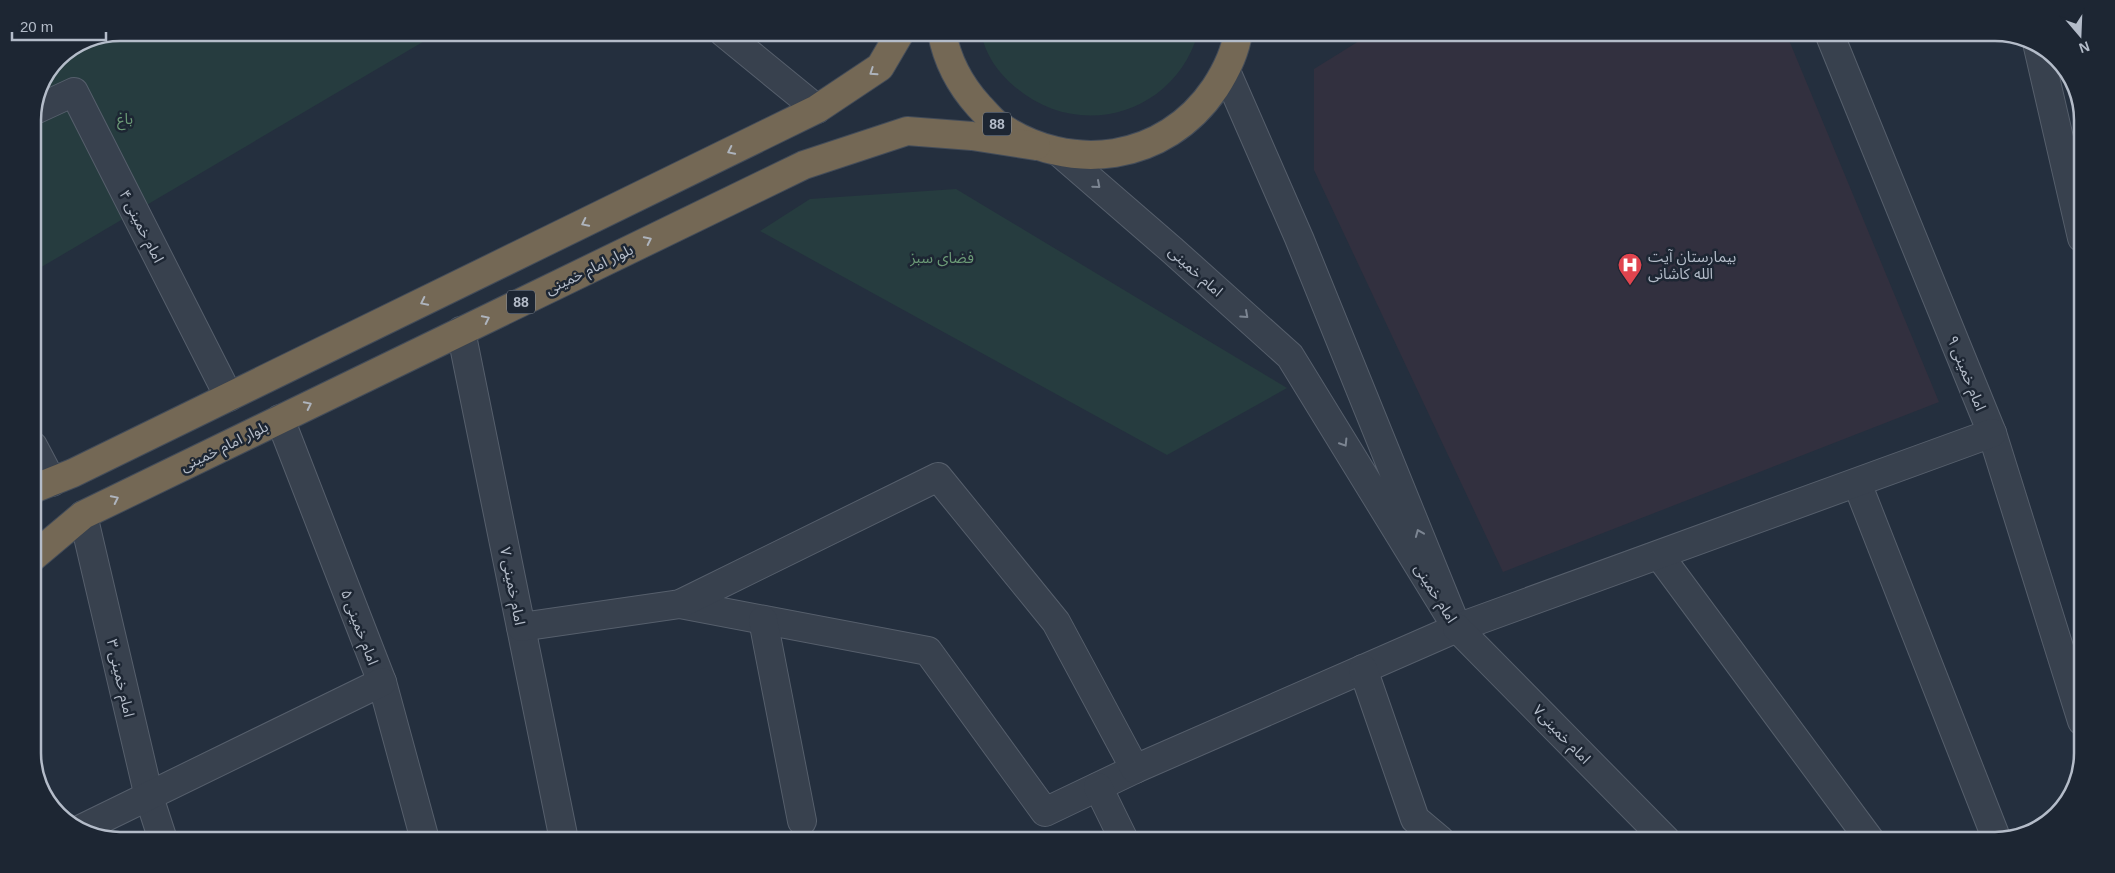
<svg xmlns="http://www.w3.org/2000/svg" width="2115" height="873" font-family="Arial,'Noto Sans Arabic',sans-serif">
	<rect width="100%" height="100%" fill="#242f3e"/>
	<path fill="#32303f" d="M1372,33H1786L1939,402L1503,572L1314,170V69Z"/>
	<g fill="#263c3f">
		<path d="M120,33H438L33,272V115L58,58L87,39Z"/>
		<path d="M981,33H1198C1175,114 1079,142 1015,87C998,73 985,54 981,33Z"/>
		<path d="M956,189L1287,388L1167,455L760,231L810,199Z"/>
	</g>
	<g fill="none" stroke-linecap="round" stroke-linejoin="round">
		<defs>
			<g id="minor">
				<path d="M724,33L817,109"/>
				<path d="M1829,33L1992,433L2082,721"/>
				<path d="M2038,47L2082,238"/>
				<path d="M35,110L74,92L229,397"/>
				<path d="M1060,153L1172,250L1290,356L1457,628L1299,238L1226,71"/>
				<path d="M461,331L564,840"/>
				<path d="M280,419L382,682L425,840"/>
				<path d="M33,446L52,482"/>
				<path d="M1857,483L1997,840"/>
				<path d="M83,515L149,797L163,840"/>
				<path d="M1659,555L1870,840"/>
				<path d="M680,604L928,651L1045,812L1135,769"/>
				<path d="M763,620L802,821"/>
				<path d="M521,627L680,604L938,477L1056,622L1135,769L1457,628L1992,433"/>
				<path d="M1457,628L1666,840"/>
				<path d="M1363,669L1415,819L1440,840"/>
				<path d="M1098,787L1124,840"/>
				<path d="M81,829L382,682"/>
			</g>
			<g id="highway">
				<path d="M942,33C947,60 960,85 979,106C985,112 991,120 998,125C1070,175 1165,162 1215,88C1226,71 1235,53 1238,33"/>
				<path d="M33,489L73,473L817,109L880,67L900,33"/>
				<path d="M33,557L83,515L804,165L907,131L972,136L1036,146"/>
			</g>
		</defs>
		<use href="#minor" stroke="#565f6c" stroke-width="30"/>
		<use href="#highway" stroke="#434c59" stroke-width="30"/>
		<use href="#minor" stroke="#38414e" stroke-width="28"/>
		<use href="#highway" stroke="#746855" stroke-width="28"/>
	</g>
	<defs><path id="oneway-chevron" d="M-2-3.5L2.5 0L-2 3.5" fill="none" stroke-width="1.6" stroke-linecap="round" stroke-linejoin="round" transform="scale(1.25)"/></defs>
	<g stroke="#aeb4bd">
		<use href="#oneway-chevron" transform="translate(873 72) rotate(146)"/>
		<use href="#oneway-chevron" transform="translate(731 151) rotate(154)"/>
		<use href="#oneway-chevron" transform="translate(585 223) rotate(154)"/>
		<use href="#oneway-chevron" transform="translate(648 240) rotate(-26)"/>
		<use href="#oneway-chevron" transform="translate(424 302) rotate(154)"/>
		<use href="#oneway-chevron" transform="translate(486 319) rotate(-26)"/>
		<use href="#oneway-chevron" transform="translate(308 405) rotate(-26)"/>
		<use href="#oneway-chevron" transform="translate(115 499) rotate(-26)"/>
	</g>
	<g stroke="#7c8592">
		<use href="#oneway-chevron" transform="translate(1097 185) rotate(41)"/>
		<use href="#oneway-chevron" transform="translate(1245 315) rotate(42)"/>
		<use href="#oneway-chevron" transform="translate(1344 443) rotate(58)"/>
		<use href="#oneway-chevron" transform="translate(1419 533) rotate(-112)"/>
	</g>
	<defs>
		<symbol id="hospital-pin" viewBox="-11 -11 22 30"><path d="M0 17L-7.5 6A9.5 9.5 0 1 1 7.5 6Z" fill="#e0444e" stroke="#1d2633"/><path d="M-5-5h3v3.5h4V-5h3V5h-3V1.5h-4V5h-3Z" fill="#fff"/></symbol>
	</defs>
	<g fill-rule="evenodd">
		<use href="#hospital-pin" x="1616" y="251" width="28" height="38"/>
	</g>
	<g text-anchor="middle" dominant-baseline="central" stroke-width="5" stroke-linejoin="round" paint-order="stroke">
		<g fill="#1d2633" stroke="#878f9c" stroke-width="1">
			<rect x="983" y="112.5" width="28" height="23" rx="4"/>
			<rect x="507" y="290.5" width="28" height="23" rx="4"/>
		</g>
		<g font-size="14" font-weight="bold" fill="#b4bcc9">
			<text x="997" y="124">88</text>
			<text x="521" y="302">88</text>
		</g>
		<g font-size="15" fill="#6b9a76" stroke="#1d2633">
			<text x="125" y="118">باغ</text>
			<text x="942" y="257">فضای سبز</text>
		</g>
		<g font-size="15" fill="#b4bcc9" stroke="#1d2633">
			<text transform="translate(142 226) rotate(63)">امام خمینی ۴</text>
			<text transform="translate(589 269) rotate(-26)">بلوار امام خمینی</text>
			<text transform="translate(1196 271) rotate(42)">امام خمینی</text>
			<text transform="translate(1967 373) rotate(68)">امام خمینی ۹</text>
			<text transform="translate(224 446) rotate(-26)">بلوار امام خمینی</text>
			<text transform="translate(513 586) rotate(79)">امام خمینی ۷</text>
			<text transform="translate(1436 593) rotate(58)">امام خمینی</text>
			<text transform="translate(360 627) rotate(69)">امام خمینی ۵</text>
			<text transform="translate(121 678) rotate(77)">امام خمینی ۳</text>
			<text transform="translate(1562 734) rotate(46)">امام خمینی۷</text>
		</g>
		<g font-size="15" fill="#b4bcc9" stroke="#1d2633" text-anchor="start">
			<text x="1648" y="256">بیمارستان آیت<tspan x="1648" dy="17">الله کاشانی</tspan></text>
		</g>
	</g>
	<path d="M0 0H2115V873H0ZM120 41H1995A79 79 0 0 1 2074 120V753A79 79 0 0 1 1995 832H120A79 79 0 0 1 41 753V120A79 79 0 0 1 120 41Z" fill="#1d2633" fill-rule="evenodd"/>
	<path fill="none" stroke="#b4bcc9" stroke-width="2.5" d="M120 41H1995A79 79 0 0 1 2074 120V753A79 79 0 0 1 1995 832H120A79 79 0 0 1 41 753V120A79 79 0 0 1 120 41Z"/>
	<g transform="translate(2080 35) rotate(161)" stroke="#1d2633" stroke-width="4" paint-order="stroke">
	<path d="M0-4L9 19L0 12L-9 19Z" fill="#b4bcc9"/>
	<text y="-8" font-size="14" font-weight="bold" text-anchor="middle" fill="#b4bcc9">N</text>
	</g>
	<path d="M12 32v8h94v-8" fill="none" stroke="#b4bcc9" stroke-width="2.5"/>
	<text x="20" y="32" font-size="15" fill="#b4bcc9" stroke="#1d2633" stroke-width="4" paint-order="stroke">20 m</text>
</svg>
